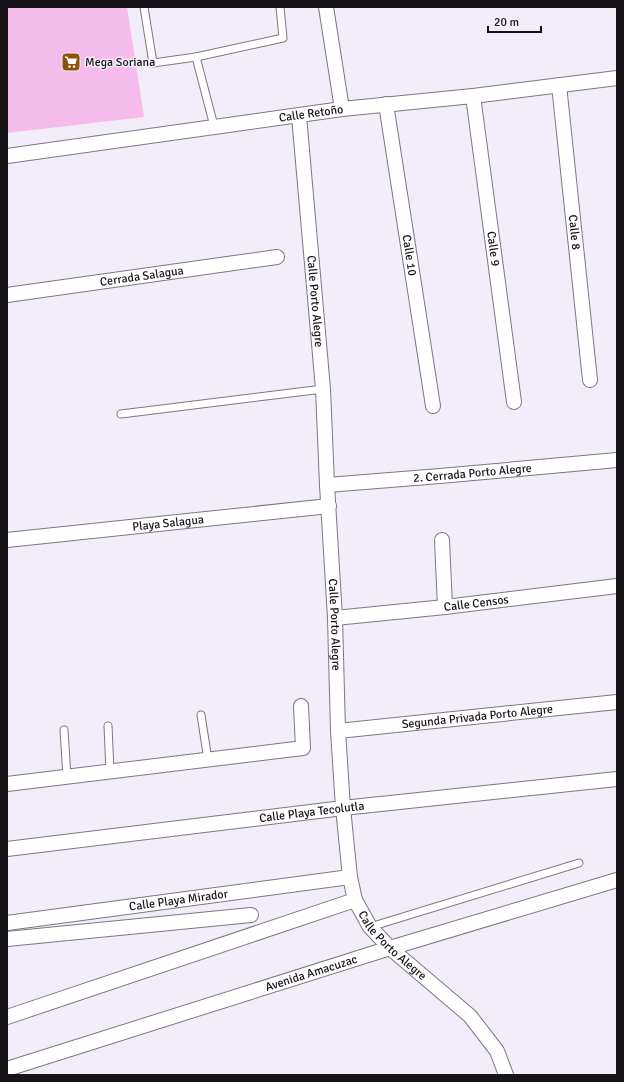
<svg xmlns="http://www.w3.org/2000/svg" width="624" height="1082" font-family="Signika,sans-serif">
	<rect width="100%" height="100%" fill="#f3ecf9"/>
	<path fill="#f5bbea" d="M7,7H127L144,117L7,133Z"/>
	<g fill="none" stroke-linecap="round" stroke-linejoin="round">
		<defs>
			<g id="lane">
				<path d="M144,7L153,63L196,57L283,38L280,7"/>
				<path d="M196,57L214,126"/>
				<path d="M121,414L323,389"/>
				<path d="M201,715L208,760"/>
				<path d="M108,726L110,772"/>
				<path d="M64,730L67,777"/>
				<path d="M370,927L579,863"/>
			</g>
			<g id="street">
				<path d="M326,7L342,109"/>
				<path id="s1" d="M559,85L590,380"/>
				<path id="s2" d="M473,96L514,402"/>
				<path id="s3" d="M386,104L433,406"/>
				<path id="s4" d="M299,116L323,389L327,485L335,618L338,731L343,808L350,877L355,900L370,927L390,948L470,1016L497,1051L506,1075"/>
				<path id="s5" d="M7,156L342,109L473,96L617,78"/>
				<path id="s6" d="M7,295L277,257"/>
				<path id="s7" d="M327,485L440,476L617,460"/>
				<path id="s8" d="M7,540L329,506"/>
				<path d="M442,540L445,607"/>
				<path id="s9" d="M335,618L445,607L617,586"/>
				<path id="s10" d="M338,731L617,702"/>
				<path d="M7,784L303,748L301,706"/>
				<path id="s11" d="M7,849L343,808L617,779"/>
				<path id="s12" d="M7,923L350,877"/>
				<path d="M7,939L251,915"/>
				<path d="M7,1017L355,900"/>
				<path id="s13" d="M7,1069L390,948L617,880"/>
			</g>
		</defs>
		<use href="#lane" stroke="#7d7783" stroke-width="9"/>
		<use href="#street" stroke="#7d7783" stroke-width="16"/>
		<use href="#lane" stroke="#fff" stroke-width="7"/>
		<use href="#street" stroke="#fff" stroke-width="14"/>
	</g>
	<defs>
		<symbol id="supermarket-square" viewBox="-11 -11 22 22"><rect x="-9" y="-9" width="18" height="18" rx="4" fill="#8c540a" stroke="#f3ecf9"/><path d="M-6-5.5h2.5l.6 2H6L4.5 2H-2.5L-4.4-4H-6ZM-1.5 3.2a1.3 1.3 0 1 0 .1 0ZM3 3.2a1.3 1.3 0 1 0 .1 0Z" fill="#fff"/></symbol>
	</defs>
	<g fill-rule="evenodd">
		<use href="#supermarket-square" x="60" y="51" width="22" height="22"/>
	</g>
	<g text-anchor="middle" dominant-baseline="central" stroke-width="3" stroke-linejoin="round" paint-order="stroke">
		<g font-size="12" fill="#171419" stroke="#f3ecf9" text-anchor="start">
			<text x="85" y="62">Mega Soriana</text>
		</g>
		<g font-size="12" fill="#171419" stroke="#f3ecf9">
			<text stroke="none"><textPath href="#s5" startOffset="307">Calle Retoño</textPath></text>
			<text stroke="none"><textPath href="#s1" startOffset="148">Calle 8</textPath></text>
			<text stroke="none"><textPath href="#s2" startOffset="154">Calle 9</textPath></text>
			<text stroke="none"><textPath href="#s3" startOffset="153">Calle 10</textPath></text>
			<text stroke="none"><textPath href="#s6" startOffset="136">Cerrada Salagua</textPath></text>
			<text stroke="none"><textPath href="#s4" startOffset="186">Calle Porto Alegre</textPath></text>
			<text stroke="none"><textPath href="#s7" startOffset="146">2. Cerrada Porto Alegre</textPath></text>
			<text stroke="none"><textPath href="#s8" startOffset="162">Playa Salagua</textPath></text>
			<text stroke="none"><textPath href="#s9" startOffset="142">Calle Censos</textPath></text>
			<text stroke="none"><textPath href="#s4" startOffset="510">Calle Porto Alegre</textPath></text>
			<text stroke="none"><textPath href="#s10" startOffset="140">Segunda Privada Porto Alegre</textPath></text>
			<text stroke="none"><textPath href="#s11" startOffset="307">Calle Playa Tecolutla</textPath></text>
			<text stroke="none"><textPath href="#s12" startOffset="173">Calle Playa Mirador</textPath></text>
			<text stroke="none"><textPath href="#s4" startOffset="846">Calle Porto Alegre</textPath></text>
			<text stroke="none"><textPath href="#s13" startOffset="319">Avenida Amacuzac</textPath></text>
		</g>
	</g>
	<rect width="624" height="1082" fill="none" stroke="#171419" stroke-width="16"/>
	<path d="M488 26v6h53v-6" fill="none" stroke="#171419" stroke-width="2"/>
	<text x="494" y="26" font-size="12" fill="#171419" stroke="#f3ecf9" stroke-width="3" paint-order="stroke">20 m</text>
</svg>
